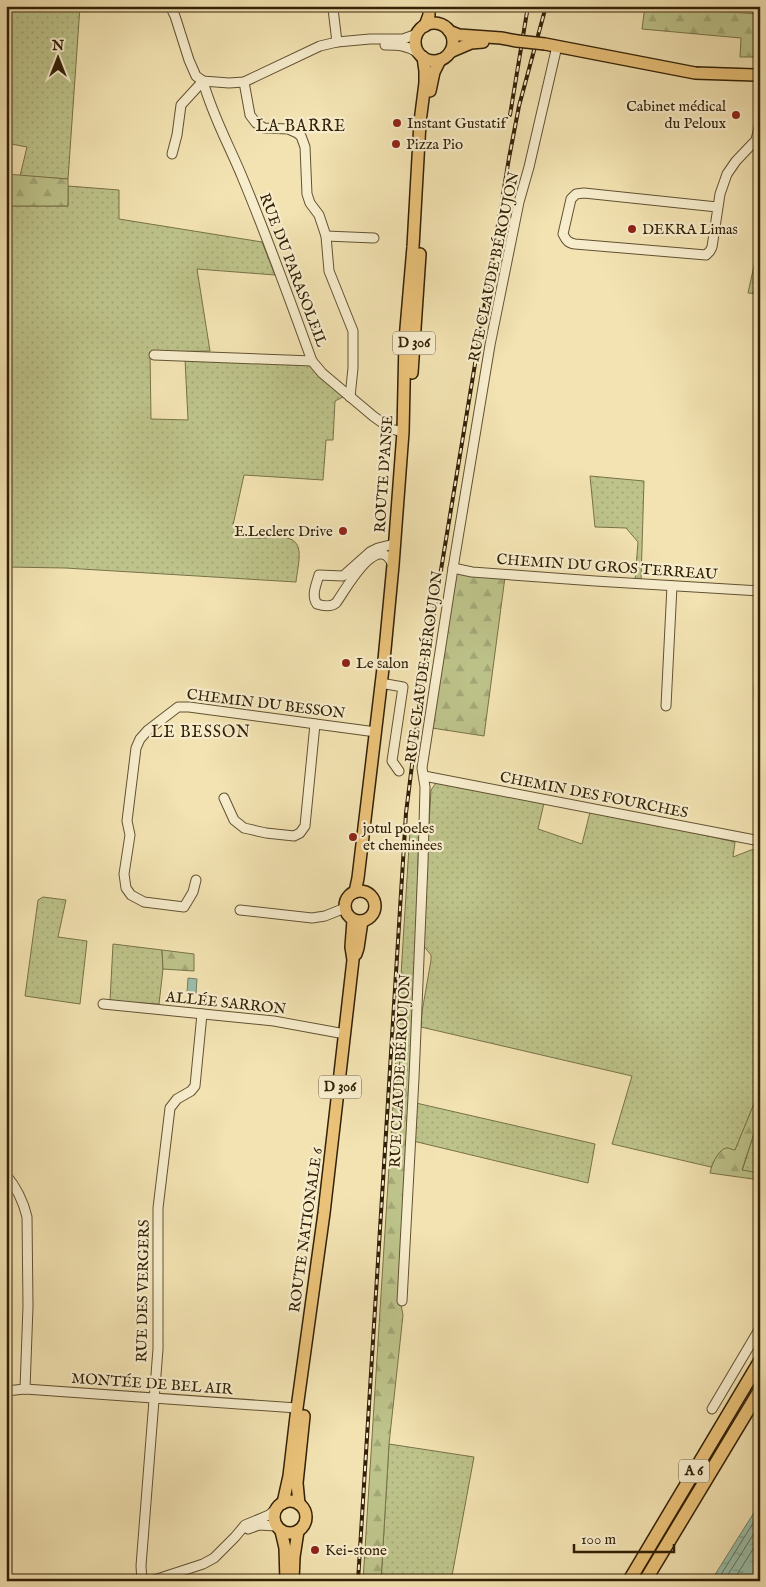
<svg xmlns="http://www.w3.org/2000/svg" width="766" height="1587" font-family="'IM FELL English',serif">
	<defs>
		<pattern id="green-dots" width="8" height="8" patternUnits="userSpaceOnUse" patternTransform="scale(1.25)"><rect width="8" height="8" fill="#bdc38a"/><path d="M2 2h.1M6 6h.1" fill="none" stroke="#a3a776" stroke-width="1.8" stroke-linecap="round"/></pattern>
		<pattern id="forest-firs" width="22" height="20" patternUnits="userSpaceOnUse" patternTransform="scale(1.25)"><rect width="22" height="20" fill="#bdc38a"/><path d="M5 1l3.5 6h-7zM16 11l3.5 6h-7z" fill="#a3a776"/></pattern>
		<pattern id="water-ripples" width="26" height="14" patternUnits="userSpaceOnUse" patternTransform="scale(1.25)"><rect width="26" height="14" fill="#9bbeaa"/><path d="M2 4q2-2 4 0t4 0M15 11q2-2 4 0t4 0" fill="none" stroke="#7f9a88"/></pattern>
	</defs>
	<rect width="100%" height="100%" fill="#f3e3b2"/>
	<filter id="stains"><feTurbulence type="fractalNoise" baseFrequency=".004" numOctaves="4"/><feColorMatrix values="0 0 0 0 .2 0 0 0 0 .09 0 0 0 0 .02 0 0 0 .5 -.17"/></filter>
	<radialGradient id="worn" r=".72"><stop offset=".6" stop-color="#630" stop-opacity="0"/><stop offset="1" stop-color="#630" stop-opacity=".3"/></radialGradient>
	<g fill="url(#green-dots)" stroke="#787248">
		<path d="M6,6H80L68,179L20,176L27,147L6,143Z"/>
		<path d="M68,186L119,190V219L262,242L275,275L197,269L210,351L150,352L151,419L188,420L185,359L308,362L343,397L335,401L333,440H326L323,480L244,475L233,525C235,528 237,532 240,535C254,546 296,525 299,551C300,560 297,572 296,582L65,568L6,567V206H68Z"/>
		<path d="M760,238V294L748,293Z"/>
		<path d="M590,476L644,481L641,581L635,580L638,542L626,528L595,527Z"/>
		<path d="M436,783L544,803L538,829L582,844L590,812L655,824L735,842L733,857L751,850L760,849V1089L735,1151C719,1146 719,1154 711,1167L612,1144L632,1076L421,1027L422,1012L431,960V955L422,944L431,790Z"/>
		<path d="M419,829L414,1004L409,1005L393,1104L410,830Z"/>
		<path d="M43,897L66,900L58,937L87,941L80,1004L25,996L38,900Z"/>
		<path d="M113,944L162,950L163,969L159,1004L110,1001Z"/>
		<path d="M416,1103L595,1144L588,1183L413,1141Z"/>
		<path d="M760,1115V1173L742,1171Z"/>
		<path d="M389,1444L474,1457L451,1581H381Z"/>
	</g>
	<g fill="url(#forest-firs)" stroke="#787248">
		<path d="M650,7L760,14V57H740L741,38L642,29L644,13Z"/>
		<path d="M6,174L68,179V206H6Z"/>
		<path d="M457,572L505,577L484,736L432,728Z"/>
		<path d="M162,950L194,954V971L163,969Z"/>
		<path d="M409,1004H414L400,1300L403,1315L389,1444L381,1581H363L393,1104Z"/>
		<path d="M760,1089V1115L742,1170L760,1173V1180L710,1173C711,1166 719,1148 727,1148C730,1148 732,1150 735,1150Z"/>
	</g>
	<g fill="url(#water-ripples)" stroke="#717f69">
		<path d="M760,660V703L754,698V686Z"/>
		<path d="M188,978L197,979L196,994L187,992Z"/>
		<path d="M760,1503V1581H711Z"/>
	</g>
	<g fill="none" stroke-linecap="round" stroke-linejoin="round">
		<g stroke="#667058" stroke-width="1">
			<path d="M717,1581L760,1512"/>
			<path d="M724,1581L760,1524"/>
			<path d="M733,1581L760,1538"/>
		</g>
		<defs>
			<g id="minor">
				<path d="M170,6L175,16L189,60L196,76L203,81L229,83L244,82L320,46L337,42L370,39H403L417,34"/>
				<path d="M331,6L333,9L337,42"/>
				<path d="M385,45C398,45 407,45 418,53"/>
				<path d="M203,81C212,115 230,147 243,179C268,239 290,300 312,361L322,373L373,416L391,429L403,432"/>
				<path d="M244,82L250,115L256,123L264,128L288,129L297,133L301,136L305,147L307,194L310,203L319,215L326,236L329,271L353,331V368L350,397"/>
				<path d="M172,154L177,135L181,105L203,81"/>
				<path d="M717,207L584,193L576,194L571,199L563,234C566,240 568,243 575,244L706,255L710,251L712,247L720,194L727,174L736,161L756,140L760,123"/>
				<path d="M326,236L374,238"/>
				<path d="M154,355L312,361"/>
				<path d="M393,565C378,529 345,591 336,603C331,607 323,606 317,604C311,596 316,585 319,575L343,576L370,552L378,548L394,544"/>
				<path d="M453,568L472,572L595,581L760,591"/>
				<path d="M386,684L403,687L392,761L399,771"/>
				<path d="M666,706L672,586"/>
				<path d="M424,776L760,841"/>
				<path d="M224,798L234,820L244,828L266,833L294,836L300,833L305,826L315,724"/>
				<path d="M196,880L193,892L184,907L144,902L131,895L126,888L124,874L130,835L127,821L136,748L140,739L148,730L178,707H189L376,732"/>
				<path d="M240,910L312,918L325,916L345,908"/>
				<path d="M103,1004L274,1021L345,1034"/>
				<path d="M6,1175C17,1188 23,1200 27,1217L28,1306L25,1389"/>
				<path d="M402,1301L414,1078L423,863L425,787L422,768L453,568L490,345L519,202L529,167L557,46"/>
				<path d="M6,1391L25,1389L297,1408"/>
				<path d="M712,1409L760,1328"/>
				<path d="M248,1529L259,1525L276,1526"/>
				<path d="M142,1581L141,1566L158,1349V1208L170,1108L177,1099L191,1091L195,1086L202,1014"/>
				<path d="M151,1581L203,1564L214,1558L235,1537L245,1525L269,1515L278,1507"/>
			</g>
			<g id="major">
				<circle cx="434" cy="42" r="19"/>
				<path d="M425,26L429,15V6"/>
				<path d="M449,31L459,35L501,38L517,41"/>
				<path d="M545,44L695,73L755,75"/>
				<path d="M450,52L471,43L483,42"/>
				<path d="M430,91L434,72L440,60"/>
				<path d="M412,373L420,254"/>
				<circle cx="360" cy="906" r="15"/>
				<path d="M355,892L358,878L384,660L393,565L403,432L405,340L413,247L420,122L425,83V71L423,57"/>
				<path d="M356,954L358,948L362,921"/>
				<circle cx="290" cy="1517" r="16"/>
				<path d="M283,1503L289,1476L297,1408L324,1213L353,960L351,947L353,920"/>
				<path d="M299,1504L297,1483L304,1416"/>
				<path d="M281,1531L285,1548L286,1581"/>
				<path d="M293,1581L294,1557L298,1531"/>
			</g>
			<g id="highway">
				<path d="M629,1581L760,1361"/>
				<path d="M645,1581L760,1390"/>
			</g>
		</defs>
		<use href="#minor" stroke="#625232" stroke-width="11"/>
		<use href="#major" stroke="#322107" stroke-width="14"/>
		<use href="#highway" stroke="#322107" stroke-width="15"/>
		<use href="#minor" stroke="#f7edcd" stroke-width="9"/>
		<use href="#major" stroke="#eac279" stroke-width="11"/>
		<use href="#highway" stroke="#eac279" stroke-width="12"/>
		<defs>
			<g id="rail">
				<path d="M510,115L528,6"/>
				<path d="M358,1581L406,813L422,685L509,158L519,106L546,6"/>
			</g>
		</defs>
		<use href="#rail" stroke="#322107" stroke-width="4"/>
		<use href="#rail" stroke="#f7edcd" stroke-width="2" stroke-dasharray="5.5" stroke-linecap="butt"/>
		<defs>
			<path id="major-bridge" d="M517,41L545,44"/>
		</defs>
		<use href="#major-bridge" stroke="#322107" stroke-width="14" stroke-linecap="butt"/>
		<use href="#major-bridge" stroke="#eac279" stroke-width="11"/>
	</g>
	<g fill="#8f2418" stroke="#f7edcd" stroke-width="2">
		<circle cx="736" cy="115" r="5"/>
		<circle cx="397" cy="123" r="5"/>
		<circle cx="396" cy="144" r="5"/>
		<circle cx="632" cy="229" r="5"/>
		<circle cx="343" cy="531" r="5"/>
		<circle cx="346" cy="663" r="5"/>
		<circle cx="353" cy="837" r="5"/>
		<circle cx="315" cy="1550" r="5"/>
	</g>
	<g text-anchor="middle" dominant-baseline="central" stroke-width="4.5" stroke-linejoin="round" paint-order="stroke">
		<g fill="#f7edcd" stroke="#6d5e42" stroke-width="1">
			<rect x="393" y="331.5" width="42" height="23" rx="4"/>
			<rect x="319" y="1075.5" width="42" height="23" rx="4"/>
			<rect x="679" y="1459.5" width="30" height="23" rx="4"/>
		</g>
		<g font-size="14" font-weight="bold" fill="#322107">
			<text x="414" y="343">D 306</text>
			<text x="340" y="1087">D 306</text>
			<text x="694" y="1471">A 6</text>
		</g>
		<g font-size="15" fill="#322107" stroke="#f7edcd" text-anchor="start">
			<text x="726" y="106" text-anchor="end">Cabinet médical<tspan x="726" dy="17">du Peloux</tspan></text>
			<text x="407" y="123">Instant Gustatif</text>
			<text x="406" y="144">Pizza Pio</text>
			<text x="642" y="229">DEKRA Limas</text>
			<text x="333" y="531" text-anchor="end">E.Leclerc Drive</text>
			<text x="356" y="663">Le salon</text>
			<text x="363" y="828">jotul poeles<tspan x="363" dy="17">et cheminees</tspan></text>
			<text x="325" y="1550">Kei-stone</text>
		</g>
		<g font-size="15" fill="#322107" stroke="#f7edcd">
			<text transform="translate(494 267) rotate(-78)">RUE CLAUDE BÉROUJON</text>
			<text transform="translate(293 270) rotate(69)">RUE DU PARASOLEIL</text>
			<text transform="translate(384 474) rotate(-86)">ROUTE D'ANSE</text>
			<text transform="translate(607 567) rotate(4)">CHEMIN DU GROS TERREAU</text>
			<text transform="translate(424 667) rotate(-82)">RUE CLAUDE BÉROUJON</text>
			<text transform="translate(266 704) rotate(7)">CHEMIN DU BESSON</text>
			<text transform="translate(594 795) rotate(11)">CHEMIN DES FOURCHES</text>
			<text transform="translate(226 1003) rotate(6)">ALLÉE SARRON</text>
			<text transform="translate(400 1071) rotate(-87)">RUE CLAUDE BÉROUJON</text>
			<text transform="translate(306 1230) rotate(-82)">ROUTE NATIONALE 6</text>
			<text transform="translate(143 1291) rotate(-89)">RUE DES VERGERS</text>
			<text transform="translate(152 1384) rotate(4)">MONTÉE DE BEL AIR</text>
		</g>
		<g font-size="16" letter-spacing="1" fill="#322107" stroke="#f7edcd">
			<text x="301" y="127">LA BARRE</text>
			<text x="201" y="733">LE BESSON</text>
		</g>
	</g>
	<rect width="766" height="1587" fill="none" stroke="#f3e3b2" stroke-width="25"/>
	<rect x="8" y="8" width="751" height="1572" fill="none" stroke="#322107" stroke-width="2.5"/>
	<rect x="12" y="12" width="741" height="1562" fill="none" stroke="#322107"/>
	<g transform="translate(58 58)" stroke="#f7edcd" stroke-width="4" paint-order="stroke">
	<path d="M0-4L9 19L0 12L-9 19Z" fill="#322107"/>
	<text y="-8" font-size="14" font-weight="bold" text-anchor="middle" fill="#322107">N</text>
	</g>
	<path d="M574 1544v8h100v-8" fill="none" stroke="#322107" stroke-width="2.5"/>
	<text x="581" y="1544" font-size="15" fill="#322107" stroke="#f7edcd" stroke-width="4" paint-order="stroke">100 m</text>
	<rect width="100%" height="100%" filter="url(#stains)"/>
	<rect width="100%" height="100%" fill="url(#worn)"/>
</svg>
